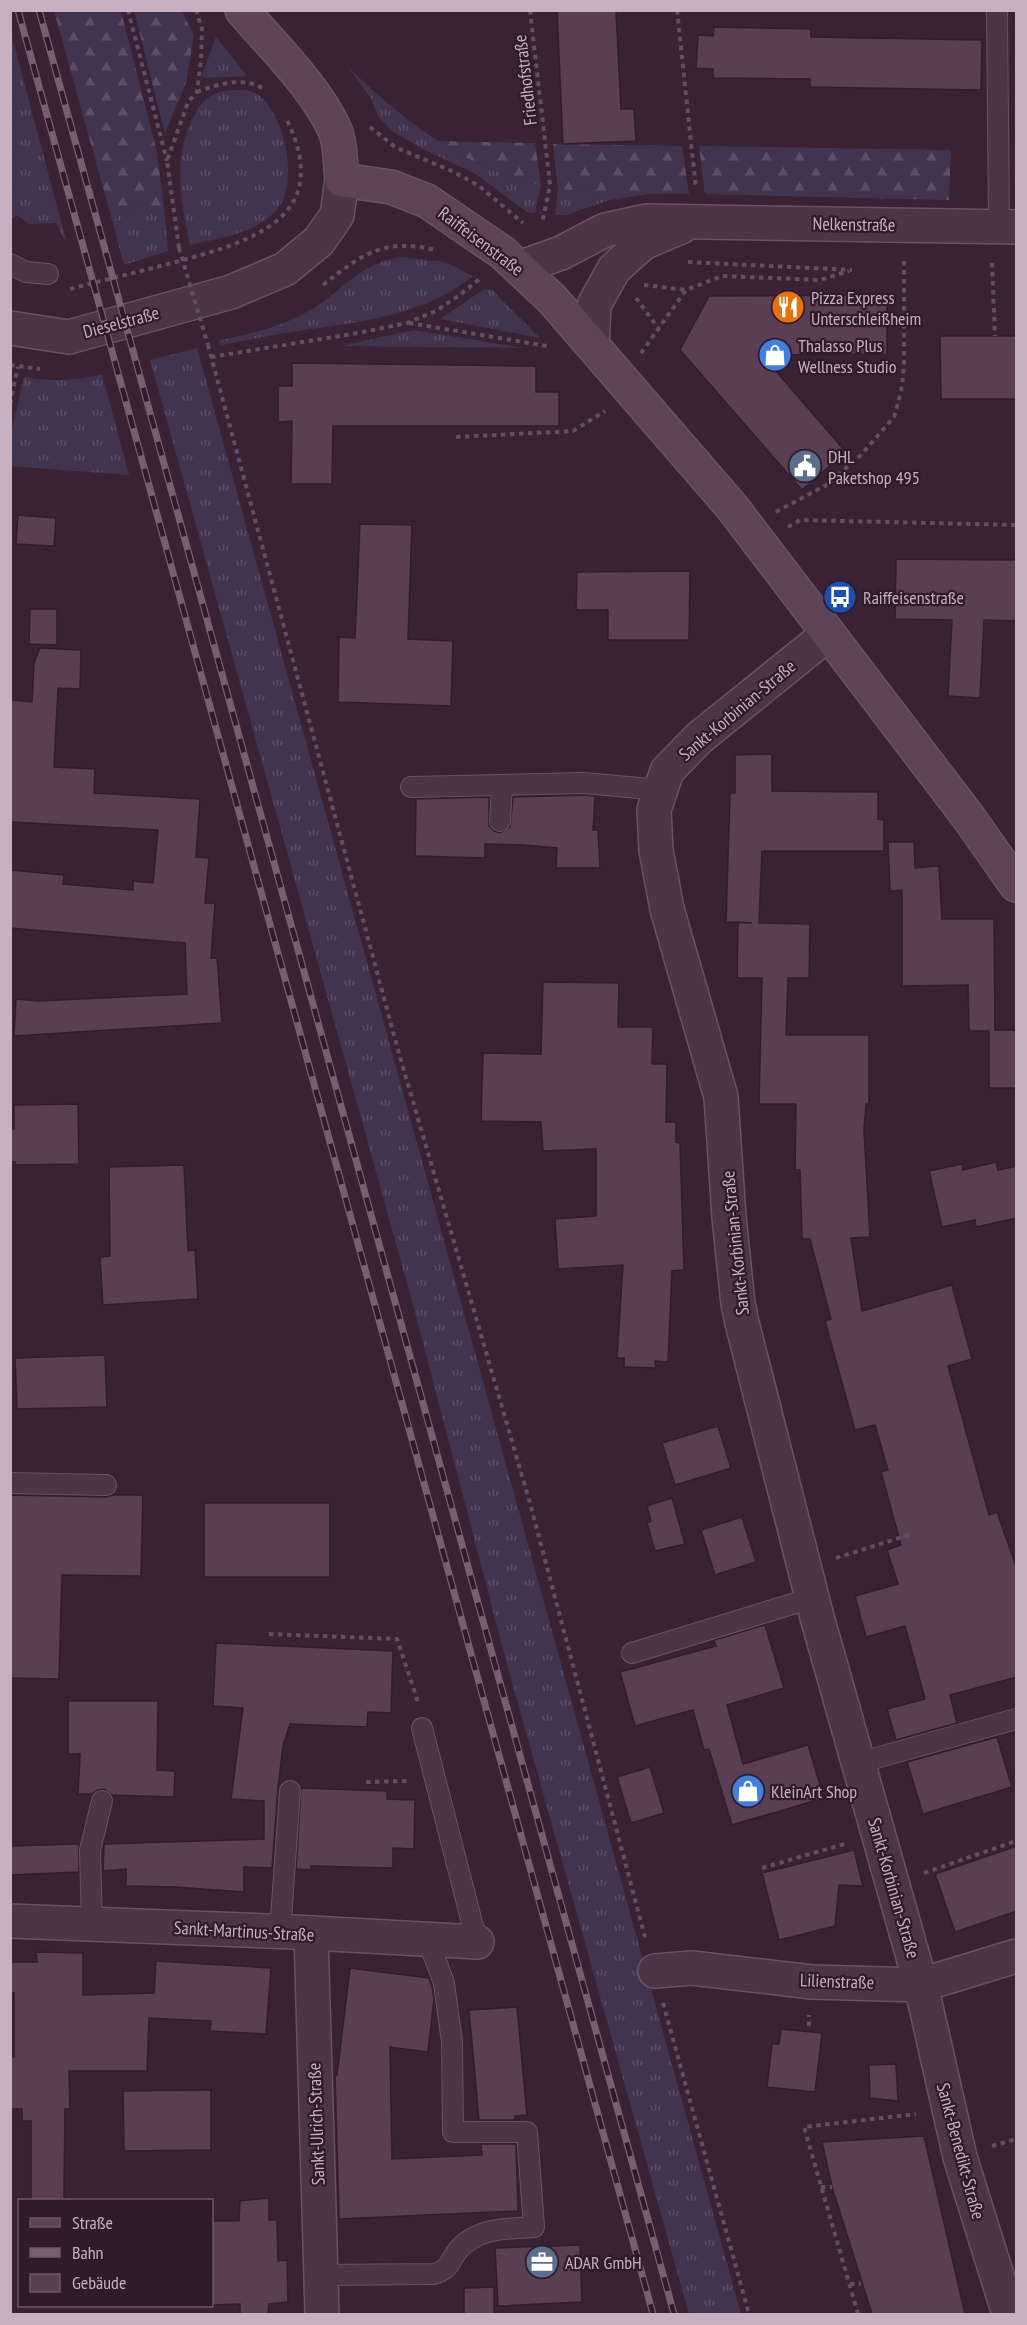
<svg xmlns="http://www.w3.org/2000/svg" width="1027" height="2325" font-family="'PT Sans Narrow',sans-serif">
	<defs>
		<pattern id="grass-tufts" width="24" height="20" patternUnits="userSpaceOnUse" patternTransform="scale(1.5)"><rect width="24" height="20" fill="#41344f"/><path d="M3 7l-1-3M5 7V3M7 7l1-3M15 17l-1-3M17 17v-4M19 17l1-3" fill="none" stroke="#5b4f67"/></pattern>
		<pattern id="forest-firs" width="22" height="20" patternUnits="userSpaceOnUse" patternTransform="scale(1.5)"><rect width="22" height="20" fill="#41344f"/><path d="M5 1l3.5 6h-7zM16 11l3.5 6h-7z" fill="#5b4f67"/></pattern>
	</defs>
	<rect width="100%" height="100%" fill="#3a2235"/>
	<g fill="url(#grass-tufts)">
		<path d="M11,33L67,244L56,223L29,224L17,215L11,219Z"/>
		<path d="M216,37L247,76L201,78Z"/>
		<path d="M348,67C405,122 462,167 541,185L535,213L527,212L474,173L427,151L393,132L378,116L371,98Z"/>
		<path d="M230,90C239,90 250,89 257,94C285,113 299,181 278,208C257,234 220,238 190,245C181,202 172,158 193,118C203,99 208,94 230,90Z"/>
		<path d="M558,189L600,193H654L610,200L566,215H555Z"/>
		<path d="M143,203L154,208L165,216L168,251L124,265L112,220Z"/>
		<path d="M399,257L445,262L473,276C424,315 363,322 303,330C276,334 248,340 221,345L218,341C248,334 278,328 305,313C343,293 353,266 399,257Z"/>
		<path d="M491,289L540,338L440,319L483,290Z"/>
		<path d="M414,330L524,348L340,346Z"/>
		<path d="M197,348L741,2314H689L508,1668L412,1301L150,360Z"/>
		<path d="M102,374L129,475L11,466V433L24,377C52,382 75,381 102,374Z"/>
	</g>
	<g fill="url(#forest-firs)">
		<path d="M54,11H121L157,152L165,216L154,208L143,203L112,220Z"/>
		<path d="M134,11H182L194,35L186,83L165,133Z"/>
		<path d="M436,141L535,143L541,185C502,176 470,161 436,141Z"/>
		<path d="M553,144L682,146L689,194L600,193L558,189Z"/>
		<path d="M699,146L951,150L949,200L705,194Z"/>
	</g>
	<g fill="#5a3e54" stroke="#311d2c" stroke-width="1.5">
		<path d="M557,10H616L621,109H634L636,141L563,144Z"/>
		<path d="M714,27L811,29V37L982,40L981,90L810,87V79L713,78V69L696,68L698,35L713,36Z"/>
		<path d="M887,295V354L762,355L846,452L802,490L680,350L709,296Z"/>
		<path d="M940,336H1017V399H941Z"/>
		<path d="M292,363L536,366V392H559V426H333L332,484H291L292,421L278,422V386H292Z"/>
		<path d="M18,515L56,518L54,546L16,544Z"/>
		<path d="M360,524L412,525L408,639L453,641L451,706L338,702L339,637L355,638Z"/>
		<path d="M896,559L1017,560V621L984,620L980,698L948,696L952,620L895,619Z"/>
		<path d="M690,571L689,640H608V610H576L577,572Z"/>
		<path d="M30,609H57V645L29,644Z"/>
		<path d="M40,648L81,650L80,689L58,688L54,767L95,769L94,793L200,799L196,857L209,858L205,903H215L211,958H217L222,1023L14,1036L16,999L38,1001L187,994L185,943L10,928V870L64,875L63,884L133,890V881L153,883L158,830L10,822V700L32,702L34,663Z"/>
		<path d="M772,754V791L878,792V819L884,820V851H762L759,923L810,924L809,978H788L786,1035H869V1104H866L864,1130L870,1237L851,1238L862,1311L952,1285L972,1359L948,1366L989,1515L997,1512L1017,1569V1677L950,1695L957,1723L896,1740L887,1709L925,1699L905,1626L866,1637L855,1596L898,1584L887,1550L901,1545L881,1472L888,1470L875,1425L855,1430L825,1321L831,1319L810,1239H802L800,1170H795L796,1104H759L762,978H737L738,922L752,923L726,922L730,793H735V755Z"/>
		<path d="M584,795L595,796L593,830H598L600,868H556L557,848L524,845L485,844V858L415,856L416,799L489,797V826L494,831L500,833L510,827L513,797Z"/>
		<path d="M888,842H914L915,868L939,866L942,919H994L995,1030H1017V1088H989V1031H969L968,985L902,986V890L890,891Z"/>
		<path d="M543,982L619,983L618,1027H653L652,1064H667L666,1122H676V1142L680,1143L684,1270L672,1271L668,1362L655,1361L656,1368L624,1367V1358H617L623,1265L558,1269L555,1219L596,1216V1149L543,1151L541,1122L481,1121L483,1053L541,1054Z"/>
		<path d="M78,1104L79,1164L15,1165V1162H10V1129H14V1105Z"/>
		<path d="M996,1162L998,1170L1017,1166V1218L976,1227L975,1220L942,1227L929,1171L962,1164L963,1170Z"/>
		<path d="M184,1165L188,1251L195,1250L198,1299L103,1305L100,1257L110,1256L109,1167Z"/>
		<path d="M105,1355L107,1407L17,1409L15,1358Z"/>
		<path d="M718,1426L731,1468L675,1485L662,1443Z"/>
		<path d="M10,1495L106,1497L113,1495H143L141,1576L62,1575L59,1679L10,1678Z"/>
		<path d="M672,1498L685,1544L655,1551L647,1523L651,1521L647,1506Z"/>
		<rect x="204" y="1503" width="126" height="74"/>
		<path d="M742,1517L756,1562L715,1575L701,1530Z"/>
		<path d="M765,1625L784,1688L727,1705L743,1764L808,1745L824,1798L732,1825L709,1749L704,1750L693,1710L635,1726L620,1672L716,1646L714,1640Z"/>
		<path d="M216,1643L393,1651L391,1713L368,1712L367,1727L290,1724L283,1746L278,1788L272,1868L244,1867V1892L175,1887L126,1886V1869L103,1871L104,1844L264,1839V1801L231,1799L243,1708L213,1706Z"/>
		<path d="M68,1701H158L157,1770L175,1771L174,1797L112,1795L104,1789L98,1790L92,1794H78L80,1754H68Z"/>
		<path d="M997,1737L1012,1787L923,1814L907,1762Z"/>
		<path d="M650,1767L664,1813L631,1823L617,1777Z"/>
		<path d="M301,1788L387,1791V1799L415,1800L414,1849L393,1848V1868L311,1866V1870L296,1869Z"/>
		<path d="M79,1844V1872L10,1875V1846Z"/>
		<path d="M1017,1846V1911L955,1932L935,1874Z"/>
		<path d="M854,1850L863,1886L839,1885L835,1926L779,1940L762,1873Z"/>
		<path d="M36,1952L83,1953V1995L154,1993L156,1961L271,1968L266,2034L210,2031L211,2021L149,2018L147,2071H69L70,2109H65L64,2200H31V2121H22V2109H10V2057H14V1993H10V1962H37Z"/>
		<path d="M350,1968L429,1978L432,1986L434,1999L428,2052L390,2047L392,2159L482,2155L481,2144H516L518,2211L339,2219L335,2075H337Z"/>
		<path d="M517,2007L527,2115L515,2116V2120H479L469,2010Z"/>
		<path d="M781,2029L822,2033L815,2092L767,2087L772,2044H779Z"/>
		<path d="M896,2064L898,2101L870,2098L869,2065Z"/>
		<path d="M211,2090V2150L124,2151L123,2091Z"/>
		<path d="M924,2136L965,2314H872L832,2187L822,2142Z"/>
		<path d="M269,2198V2220H277L278,2261L287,2260L288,2302L269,2304L268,2314H240V2304L212,2305V2221H239L240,2201Z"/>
		<path d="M580,2245L582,2302L498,2306L495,2248Z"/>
		<path d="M494,2287V2314H464V2288Z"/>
	</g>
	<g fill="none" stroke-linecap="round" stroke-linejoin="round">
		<defs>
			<g id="lane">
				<path d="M997,10L999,227"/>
				<path d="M10,264L26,272L48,274"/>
				<path d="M411,787L584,783L661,790"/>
				<path d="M500,821L502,785"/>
				<path d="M10,1483L106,1485"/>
				<path d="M632,1653L812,1598"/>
				<path d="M422,1728L477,1942"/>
				<path d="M858,1763L1016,1719"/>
				<path d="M92,1925L90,1850L102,1801"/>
				<path d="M280,1932L290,1791"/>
				<path d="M321,2275L434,2274C453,2268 448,2261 459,2249C479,2227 508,2229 534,2227L527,2132H453L452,2042L444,1983L428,1940"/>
			</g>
			<g id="street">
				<path d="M519,268L561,253L605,230L646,221L1016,227"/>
				<path d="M10,328L69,337L231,292L285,269L319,241L337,215L342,180"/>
				<path d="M592,345L594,305L614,269L643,243L681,227"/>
				<path d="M828,634L699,738L667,771L654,810L656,850L667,909L721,1097L729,1217L738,1304L742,1323L817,1617L921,1985L960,2157L1009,2314"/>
				<path d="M10,1921L294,1932L477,1942"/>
				<path d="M311,1933L322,2314"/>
				<path d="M655,1971L692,1968L812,1982L921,1985L1016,1956"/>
			</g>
			<path id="secondary" d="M242,10C272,45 319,91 336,133C341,147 340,165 342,180L391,187L427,201L503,253L552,299L732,507L969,818L1016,885"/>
		</defs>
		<use href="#lane" stroke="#685363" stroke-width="22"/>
		<use href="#street" stroke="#685363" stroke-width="36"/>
		<use href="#secondary" stroke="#685363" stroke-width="36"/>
		<g stroke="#614f65" stroke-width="4" stroke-dasharray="4.5 4.5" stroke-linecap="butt">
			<path d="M128,10L167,161"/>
			<path d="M530,10L550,185L542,224"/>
			<path d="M677,10L696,189"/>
			<path d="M197,92C218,84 244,76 264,89"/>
			<path d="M370,127L395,147L454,172L479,186L523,223"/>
			<path d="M179,248L167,161L188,102L197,92L201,59L202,29L196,10"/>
			<path d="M688,262L852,270"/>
			<path d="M992,263L995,336"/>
			<path d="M323,285C364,253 383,238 436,250"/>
			<path d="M644,285L686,290"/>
			<path d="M70,289C104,280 138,272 172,263C249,242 335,220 287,120"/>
			<path d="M636,298L659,329"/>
			<path d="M409,323L547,346"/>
			<path d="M208,345L398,1050L530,1503L646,1941"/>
			<path d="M641,353L686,290L722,276L820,280L849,271"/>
			<path d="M211,357L358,333L407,323L436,311L461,294L482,277"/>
			<path d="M10,365L40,369"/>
			<path d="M10,404L18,367"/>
			<path d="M456,437L573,431L605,411"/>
			<path d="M776,512L828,484L861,455L894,417L901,392L904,367V261"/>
			<path d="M788,527L800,520L1016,525"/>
			<path d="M836,1558L912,1534"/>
			<path d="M269,1634L397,1639L418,1702"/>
			<path d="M366,1782L408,1781"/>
			<path d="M762,1868L848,1843"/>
			<path d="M924,1873L1016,1841"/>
			<path d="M663,2003L749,2314"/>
			<path d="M809,2026V2015"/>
			<path d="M992,2146L1016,2139"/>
			<path d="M821,2187H832"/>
			<path d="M850,2284H861"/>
			<path d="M858,2314L804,2127L916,2114"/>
		</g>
		<use href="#lane" stroke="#4b3546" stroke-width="20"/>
		<use href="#street" stroke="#4b3546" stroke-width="33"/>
		<use href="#secondary" stroke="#5e4356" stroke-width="33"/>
		<defs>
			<g id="rail">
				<path d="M18,10L653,2314"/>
				<path d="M39,10L674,2314"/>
			</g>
		</defs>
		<use href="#rail" stroke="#795e72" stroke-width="7"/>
		<use href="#rail" stroke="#2f1b2a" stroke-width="4.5" stroke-dasharray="14" stroke-linecap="butt"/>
		<path stroke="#614f65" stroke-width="4" stroke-dasharray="4.5 4.5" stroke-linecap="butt" d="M179,248L208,345"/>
	</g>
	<defs>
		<symbol id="restaurant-disc" viewBox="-11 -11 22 22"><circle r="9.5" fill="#e8710a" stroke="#2f1b2a"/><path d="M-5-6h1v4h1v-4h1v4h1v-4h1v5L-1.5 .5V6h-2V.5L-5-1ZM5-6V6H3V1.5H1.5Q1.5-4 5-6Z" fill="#fff"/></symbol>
		<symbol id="shop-disc" viewBox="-11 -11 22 22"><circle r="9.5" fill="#3f7fe0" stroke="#2f1b2a"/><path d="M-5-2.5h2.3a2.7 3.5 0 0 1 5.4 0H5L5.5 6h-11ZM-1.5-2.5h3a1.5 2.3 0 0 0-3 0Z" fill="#fff"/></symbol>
		<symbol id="civic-disc" viewBox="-11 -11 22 22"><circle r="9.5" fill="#5c6f8a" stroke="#2f1b2a"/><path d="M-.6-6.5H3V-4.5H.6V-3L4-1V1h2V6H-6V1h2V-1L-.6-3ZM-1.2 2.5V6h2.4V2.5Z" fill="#fff"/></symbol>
		<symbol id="bus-disc" viewBox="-11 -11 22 22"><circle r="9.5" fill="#1a4fb4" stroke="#2f1b2a"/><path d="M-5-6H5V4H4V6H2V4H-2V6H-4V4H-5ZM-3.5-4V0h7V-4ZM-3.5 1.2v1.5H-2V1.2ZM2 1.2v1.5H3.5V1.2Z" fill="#fff"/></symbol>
		<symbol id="office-disc" viewBox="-11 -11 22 22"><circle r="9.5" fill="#5c6f8a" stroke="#2f1b2a"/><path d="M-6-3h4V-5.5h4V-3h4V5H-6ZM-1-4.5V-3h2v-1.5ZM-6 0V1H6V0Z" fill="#fff"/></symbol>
	</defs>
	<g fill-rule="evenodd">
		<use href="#restaurant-disc" x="769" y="288" width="38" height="38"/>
		<use href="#shop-disc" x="756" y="336" width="38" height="38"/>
		<use href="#civic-disc" x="786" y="447" width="38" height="38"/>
		<use href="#bus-disc" x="821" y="578" width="38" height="38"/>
		<use href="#shop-disc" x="729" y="1772" width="38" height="38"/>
		<use href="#office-disc" x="523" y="2243" width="38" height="38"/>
	</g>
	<g text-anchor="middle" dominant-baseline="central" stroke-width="4.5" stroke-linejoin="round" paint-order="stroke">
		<g font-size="18" fill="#c7b0c1" stroke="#2f1b2a">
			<text transform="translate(525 80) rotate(-97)">Friedhofstraße</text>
			<text transform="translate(854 224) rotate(1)">Nelkenstraße</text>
			<text transform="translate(481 241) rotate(37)">Raiffeisenstraße</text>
			<text transform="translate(121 322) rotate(-15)">Dieselstraße</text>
			<text transform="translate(737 710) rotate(-40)">Sankt-Korbinian-Straße</text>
			<text transform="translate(735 1243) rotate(-96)">Sankt-Korbinian-Straße</text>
			<text transform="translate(894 1888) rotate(74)">Sankt-Korbinian-Straße</text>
			<text transform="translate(244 1931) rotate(3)">Sankt-Martinus-Straße</text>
			<text transform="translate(837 1981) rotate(2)">Lilienstraße</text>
			<text transform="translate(316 2124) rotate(-92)">Sankt-Ulrich-Straße</text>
			<text transform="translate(961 2151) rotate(75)">Sankt-Benedikt-Straße</text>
		</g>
		<g font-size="18" fill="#c7b0c1" stroke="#2f1b2a" text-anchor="start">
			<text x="811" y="297">Pizza Express<tspan x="811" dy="21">Unterschleißheim</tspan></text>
			<text x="798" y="345">Thalasso Plus<tspan x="798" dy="21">Wellness Studio</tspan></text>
			<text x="828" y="456">DHL<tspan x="828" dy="21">Paketshop 495</tspan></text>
			<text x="863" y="597">Raiffeisenstraße</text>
			<text x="771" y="1791">KleinArt Shop</text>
			<text x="565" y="2262">ADAR GmbH</text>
		</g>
	</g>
	<rect width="1027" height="2325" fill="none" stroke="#c7b0c1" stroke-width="24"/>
	<rect x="18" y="2199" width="195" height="108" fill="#2f1b2a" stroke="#6c5766" stroke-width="1.5"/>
	<rect x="30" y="2218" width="30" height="9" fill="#5e4356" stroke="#6c5766" stroke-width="1.5"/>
	<text x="72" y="2229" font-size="18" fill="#c7b0c1">Straße</text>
	<rect x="30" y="2248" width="30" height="9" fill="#795e72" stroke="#6c5766" stroke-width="1.5"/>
	<text x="72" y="2259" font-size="18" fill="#c7b0c1">Bahn</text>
	<rect x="30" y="2274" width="30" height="18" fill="#5a3e54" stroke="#6c5766" stroke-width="1.5"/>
	<text x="72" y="2289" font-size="18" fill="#c7b0c1">Gebäude</text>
</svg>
